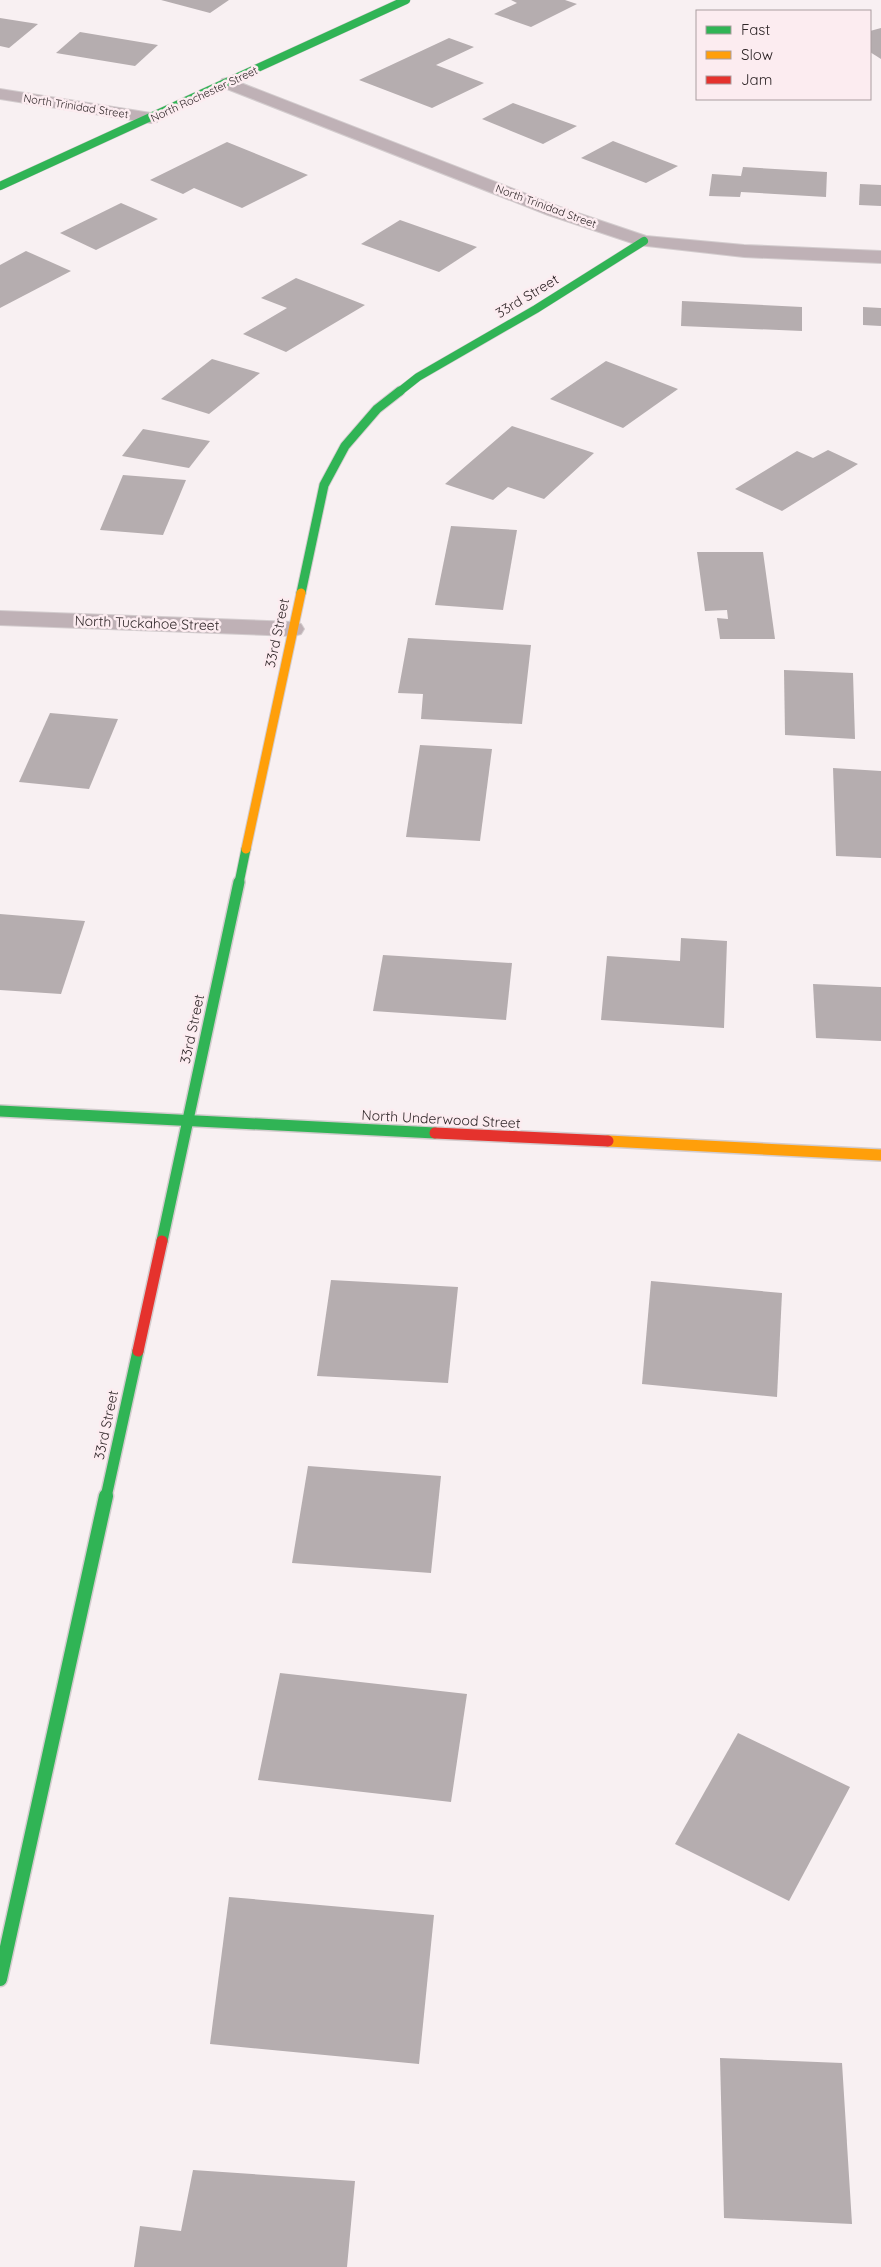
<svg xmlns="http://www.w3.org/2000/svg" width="881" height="2267" font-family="Quicksand,sans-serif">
	<rect width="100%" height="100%" fill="#f8f0f2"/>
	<g fill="#b5adaf">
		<path d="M161,0H229L210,13Z"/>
		<path d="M511,0H565L577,4L531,27L494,14L517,3Z"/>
		<path d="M0,18L38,24L9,48L0,46Z"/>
		<path d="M881,28V59L870,52V31Z"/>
		<path d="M80,32L158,45L135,66L56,53Z"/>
		<path d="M449,38L474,47L436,65L484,83L432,108L359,80Z"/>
		<path d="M513,103L577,126L543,144L482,119Z"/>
		<path d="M613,141L678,166L646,183L581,158Z"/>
		<path d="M227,142L308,175L242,208L194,188L183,194L150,180Z"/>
		<path d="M743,167L827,172L826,197L741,192L740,197L709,196L712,174L741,176Z"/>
		<path d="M860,184L881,185V206L859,205Z"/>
		<path d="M121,203L158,219L96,250L60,233Z"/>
		<path d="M400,220L477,247L439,272L361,244Z"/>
		<path d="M26,251L71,271L0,308V265Z"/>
		<path d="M296,278L365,305L286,352L243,334L287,308L261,298Z"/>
		<path d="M682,301L802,307V331L681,326Z"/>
		<path d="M863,307L881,308V326L863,325Z"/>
		<path d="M212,359L260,373L209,414L161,399Z"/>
		<path d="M606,361L678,389L623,428L550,399Z"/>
		<path d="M512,426L594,453L544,499L508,487L493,500L445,484Z"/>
		<path d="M143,429L210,441L189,468L122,456Z"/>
		<path d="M828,450L858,464L782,511L735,489L797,451L813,458Z"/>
		<path d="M123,475L186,480L163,535L100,530Z"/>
		<path d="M451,526L517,530L503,610L435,605Z"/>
		<path d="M697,552H763L775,639H720L717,618L728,619L727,610L705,611Z"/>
		<path d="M408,638L531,645L522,724L421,719L423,694L398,693Z"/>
		<path d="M784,670L853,673L855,739L785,735Z"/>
		<path d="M50,713L118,719L89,789L19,782Z"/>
		<path d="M420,745L492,749L480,841L406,837Z"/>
		<path d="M833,768L881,771V858L836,856Z"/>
		<path d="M0,914L85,921L61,994L0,990Z"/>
		<path d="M681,938L727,941L724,1028L601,1020L607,956L680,961Z"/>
		<path d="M383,955L512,963L506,1020L373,1011Z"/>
		<path d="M813,984L881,987V1041L816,1038Z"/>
		<path d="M331,1280L458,1287L448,1383L317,1376Z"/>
		<path d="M651,1281L782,1293L777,1397L642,1384Z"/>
		<path d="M308,1466L441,1476L431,1573L292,1563Z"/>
		<path d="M280,1673L467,1694L451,1802L258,1780Z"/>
		<path d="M738,1733L850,1787L789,1901L675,1844Z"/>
		<path d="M229,1897L434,1915L419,2064L210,2044Z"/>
		<path d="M720,2058L842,2063L852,2224L724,2218Z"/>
		<path d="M193,2170L355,2181L347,2267H134L140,2226L181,2231Z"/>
	</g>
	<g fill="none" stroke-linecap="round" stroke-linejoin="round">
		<defs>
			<g id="street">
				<path d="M228,78L560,207L646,236L744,245L881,251V263L744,257L638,245L548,215L222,87L220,83L222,79Z"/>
				<path d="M0,89L151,113L157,114L160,118L157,122L151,123L0,99Z"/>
				<path d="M0,611L293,622L301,624L304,629L301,634L293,636L0,625Z"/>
			</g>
			<g id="fast-far3">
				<path d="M0,186L406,0"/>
				<path d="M399,392L418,377L536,309L644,241"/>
			</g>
			<g id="fast-far2">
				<path d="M301,593L324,485L345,446L377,409L400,391"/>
				<path d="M239,883L246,849"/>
			</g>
			<g id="fast-far1">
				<path d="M0,1111L435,1133"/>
				<path d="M162,1241L239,882"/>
				<path d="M106,1497L138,1351"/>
			</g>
			<path id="fast" d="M0,1979L106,1496"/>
			<path id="slow-far1" d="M246,849L301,593"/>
			<path id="slow" d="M608,1141L881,1155"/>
			<g id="jam">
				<path d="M435,1133L608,1141"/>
				<path d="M138,1351L162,1241"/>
			</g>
		</defs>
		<use href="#street" stroke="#d3ccce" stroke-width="2"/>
		<use href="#fast-far3" stroke="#d3ccce" stroke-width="9"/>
		<use href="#fast-far2" stroke="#d3ccce" stroke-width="11"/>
		<use href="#fast-far1" stroke="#d3ccce" stroke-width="14"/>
		<use href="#fast" stroke="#d3ccce" stroke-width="17"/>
		<use href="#slow-far1" stroke="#d3ccce" stroke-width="11"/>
		<use href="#slow" stroke="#d3ccce" stroke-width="14"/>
		<use href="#jam" stroke="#d3ccce" stroke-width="14"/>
		<use href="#street" fill="#bfb1b6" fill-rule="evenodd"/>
		<use href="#fast-far3" stroke="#30b455" stroke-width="8"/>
		<use href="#fast-far2" stroke="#30b455" stroke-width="9"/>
		<use href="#fast-far1" stroke="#30b455" stroke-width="11"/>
		<use href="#fast" stroke="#30b455" stroke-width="14"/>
		<use href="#slow-far1" stroke="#ff9f0a" stroke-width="9"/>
		<use href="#slow" stroke="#ff9f0a" stroke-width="11"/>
		<use href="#jam" stroke="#e5322d" stroke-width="11"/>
	</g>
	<g text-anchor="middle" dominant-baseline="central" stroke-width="5" stroke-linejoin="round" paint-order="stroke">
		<g font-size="11" fill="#2f2628" stroke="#fcecf0">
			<text transform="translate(204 94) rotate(-25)">North Rochester Street</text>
			<text transform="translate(76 106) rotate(9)">North Trinidad Street</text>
			<text transform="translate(546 206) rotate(20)">North Trinidad Street</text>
		</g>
		<g font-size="14" fill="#2f2628" stroke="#fcecf0">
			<text transform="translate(527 296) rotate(-31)">33rd Street</text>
			<text transform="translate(147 623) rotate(2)">North Tuckahoe Street</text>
			<text transform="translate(277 633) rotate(-78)">33rd Street</text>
			<text transform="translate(192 1029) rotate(-78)">33rd Street</text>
			<text transform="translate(441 1119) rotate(3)">North Underwood Street</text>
			<text transform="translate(106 1425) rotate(-78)">33rd Street</text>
		</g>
	</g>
	<rect x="696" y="10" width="175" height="90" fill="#fcecf0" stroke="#aa9da0"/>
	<rect x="706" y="26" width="25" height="8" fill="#30b455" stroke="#aa9da0"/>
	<text x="741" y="35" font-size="15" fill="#2f2628">Fast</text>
	<rect x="706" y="51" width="25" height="8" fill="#ff9f0a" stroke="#aa9da0"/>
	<text x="741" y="60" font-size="15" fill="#2f2628">Slow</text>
	<rect x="706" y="76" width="25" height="8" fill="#e5322d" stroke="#aa9da0"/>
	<text x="741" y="85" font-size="15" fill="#2f2628">Jam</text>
</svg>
